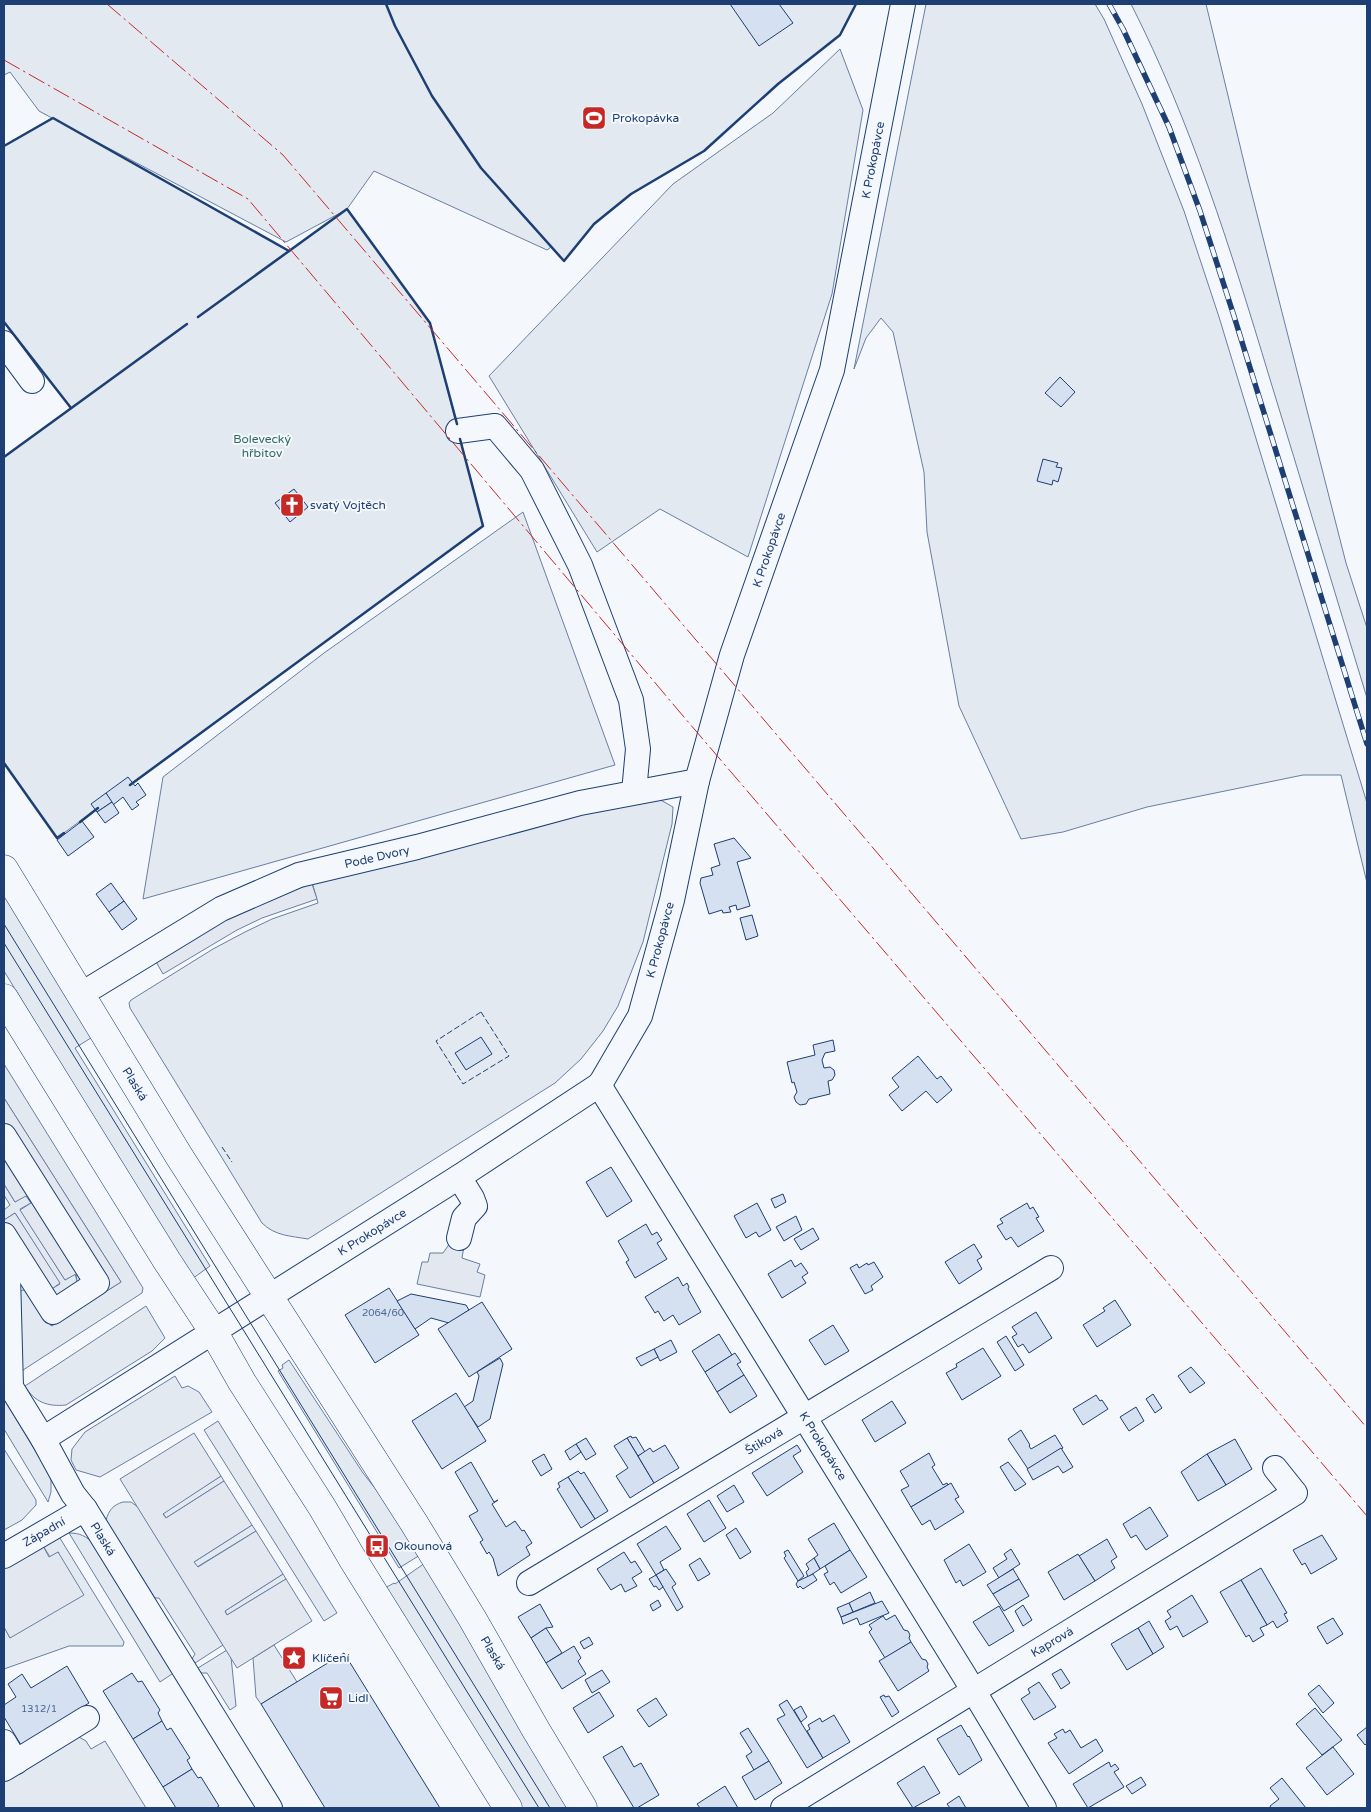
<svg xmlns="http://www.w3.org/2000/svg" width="1371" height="1812" font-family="'Varela Round',sans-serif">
	<rect width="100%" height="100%" fill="#f4f7fb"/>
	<g fill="#e3e9f0" stroke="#687fa3" fill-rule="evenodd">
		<path d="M4,4H856L840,35L778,84L704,151L631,194L594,224L564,261L551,247L547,250L374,171L347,209L430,323L483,526L57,838L4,763V457L71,408L4,322V146L52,118L39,111L10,72L4,75ZM80,133L286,242L342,212L289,251Z"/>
		<path d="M926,4H1095L1104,19L1142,104L1184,211L1219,317L1367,803V883L1341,775H1303L1147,807L1063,832L1021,839L959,706L927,532L924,472L893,332L881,318L866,338L854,369Z"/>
		<path d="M1131,4H1206L1248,179L1346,563L1367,628V698C1334,590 1302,483 1269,376C1231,250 1191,122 1131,4Z"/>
		<path d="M840,49L863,110L832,294L748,557L660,509L597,552L489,376L673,184L773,113Z"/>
		<path d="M523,512L615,765L143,899L163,777L324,653Z"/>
		<path d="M657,798L673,807L672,824L643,942L618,1006L603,1031L581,1059L555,1083L308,1239C291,1236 275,1236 262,1223L130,1008L129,1003L131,1000L213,949L245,932L272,919L318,903L312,882L634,800Z"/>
		<path d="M4,891L94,1036L75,1048L210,1266L192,1279L4,971Z"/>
		<path d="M4,1064L143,1288L142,1293L20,1372L18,1292L23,1290L30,1292L52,1326L121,1282L4,1098Z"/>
		<path d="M4,1184L15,1202L26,1195L31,1203L20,1209L65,1280L75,1274L77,1281L75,1288L59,1297L48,1291L60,1284L15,1213L4,1220V1210L10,1205L4,1195Z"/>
		<path d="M146,1306L165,1338L152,1351L66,1405C48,1407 34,1402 25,1386Z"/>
		<path d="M289,1360L363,1473L390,1507L420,1555L399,1568L278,1371L283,1368L282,1365Z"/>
		<path d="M175,1376L182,1388L188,1386L199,1392L212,1412L100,1477L76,1470L71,1460L72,1449L85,1432Z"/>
		<path d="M4,1399L51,1477V1492L48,1502L4,1429Z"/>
		<path d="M218,1421L337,1613L324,1621L204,1430Z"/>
		<path d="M4,1449L36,1500V1505L22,1520L4,1530Z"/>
		<path d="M221,1476L224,1481L166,1518L163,1513Z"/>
		<path d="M123,1502H131L138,1507L223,1645L195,1663L192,1659L195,1654L159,1598H155L106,1520C109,1510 113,1505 123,1502Z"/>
		<path d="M252,1525L256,1531L197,1567L194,1562Z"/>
		<path d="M69,1533C80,1533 86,1536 94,1544L175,1672L160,1682Z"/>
		<path d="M58,1535L124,1642L123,1646H69L4,1669V1627L10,1638L59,1552L50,1557L42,1544Z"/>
		<path d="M425,1563L569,1808H520L385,1588L394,1583L395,1584Z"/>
		<path d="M283,1574L286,1579L227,1615L225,1611Z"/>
		<path d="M274,1645L297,1682L261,1704L256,1697L253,1658Z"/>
		<path d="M227,1650L231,1657L236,1706L230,1710L207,1673H201L198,1668Z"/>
		<path d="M79,1737L86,1741L91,1749L105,1741L146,1808H4V1780L71,1738Z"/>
	</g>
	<g fill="#e3e8f0" stroke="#687fa3">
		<path d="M312,884L317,899L262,918L237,930L163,974L155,960L212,926L283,893Z"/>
		<path d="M4,1098L121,1282L51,1326L4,1251V1220L15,1213L60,1283L49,1291L59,1297L75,1288L77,1281L76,1274L65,1280L20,1210L31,1203L26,1196L15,1202L4,1184Z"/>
		<path d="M466,1235L462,1258L480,1264L477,1272L485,1275L480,1297L417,1284L422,1262H428L430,1253H443L450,1243Z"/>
		<path d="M194,1433L221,1476L163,1514L166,1518L224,1481L252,1525L194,1562L198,1567L256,1531L283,1574L225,1611L227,1615L286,1579L312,1621L237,1668L120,1479Z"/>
		<path d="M42,1544L49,1557L58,1552L84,1595L10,1638L4,1627V1567Z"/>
	</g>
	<g fill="#d5e0f0" stroke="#1d3f73">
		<path d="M730,4H779L793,23L759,46Z"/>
		<path d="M1060,377L1075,392L1061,407L1045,393Z"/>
		<path d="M1043,459L1058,463L1056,467L1062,468L1058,482L1053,480L1052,485L1037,481Z"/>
		<path d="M294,489L308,507L290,522L275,503Z"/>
		<path d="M128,777L135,786L138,783L146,795L136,802L139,805L132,810L123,797L113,805L106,793Z"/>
		<path d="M106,793L112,802L97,812L91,804Z"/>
		<path d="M112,802L119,813L105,823L97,812Z"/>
		<path d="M82,821L94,837L68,856L57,840Z"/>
		<path d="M734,838L751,858L737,862L750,906L737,910L736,905L729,907L731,912L723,913L722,910L709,914L700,883L701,878L713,875L711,868L720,865L714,844Z"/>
		<path d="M111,883L124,901L109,912L96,894Z"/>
		<path d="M124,901L137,919L122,930L109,912Z"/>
		<path d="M752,915L758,936L746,940L740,918Z"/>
		<path d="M481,1037L492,1054L466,1070L455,1053Z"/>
		<path d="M833,1040L835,1051L825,1053L822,1060L824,1068L830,1067L834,1070L835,1075L832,1080L828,1081L830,1094L809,1099L806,1104L800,1105L796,1102L794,1097L797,1092L794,1082L792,1083L787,1062L815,1055L813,1045Z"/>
		<path d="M918,1056L937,1079L941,1076L952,1090L937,1103L926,1091L902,1111L889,1095L899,1087L892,1078Z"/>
		<path d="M611,1167L632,1201L607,1217L586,1182Z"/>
		<path d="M783,1194L786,1202L775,1208L771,1199Z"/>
		<path d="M757,1203L771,1230L759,1237L756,1232L746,1238L734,1216Z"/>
		<path d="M1027,1203L1030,1209L1033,1207L1039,1217L1036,1218L1044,1231L1018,1247L1011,1237L1006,1240L997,1226L1003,1223L1000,1219Z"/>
		<path d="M796,1216L802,1230L784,1241L776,1227Z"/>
		<path d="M646,1224L652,1235L657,1232L662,1240L657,1243L667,1259L635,1278L626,1262L629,1260L618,1241Z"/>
		<path d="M813,1228L819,1239L801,1250L794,1239Z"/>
		<path d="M974,1244L982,1257L977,1260L982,1269L959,1284L945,1262Z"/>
		<path d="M791,1260L795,1267L801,1263L808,1273L802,1277L806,1283L782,1298L768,1274Z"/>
		<path d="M874,1262L883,1277L871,1286L873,1290L865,1294L850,1268L857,1264L859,1268L867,1263L868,1265Z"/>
		<path d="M678,1277L683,1286L687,1283L689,1287L688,1289L701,1312L679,1325L673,1315L664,1321L658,1311L655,1313L645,1297Z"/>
		<path d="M389,1288L419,1335L375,1363L345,1315Z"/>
		<path d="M411,1294L466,1305L469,1310L449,1323L431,1318L415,1329L397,1301Z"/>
		<path d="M1115,1300L1131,1325L1097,1347L1083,1325L1105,1311L1103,1308Z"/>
		<path d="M482,1302L512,1349L469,1377L438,1329Z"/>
		<path d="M1036,1312L1052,1338L1029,1353L1023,1344L1018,1347L1012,1337L1017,1334L1012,1327Z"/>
		<path d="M833,1325L849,1351L825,1365L809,1340Z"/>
		<path d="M719,1334L732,1355L705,1372L692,1351Z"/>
		<path d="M1006,1336L1024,1365L1015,1371L997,1342Z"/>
		<path d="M671,1340L677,1352L660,1361L654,1349Z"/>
		<path d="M983,1348L1001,1376L962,1400L946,1373L957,1367L956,1364Z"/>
		<path d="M654,1349L658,1357L641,1366L636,1358Z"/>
		<path d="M735,1353L741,1362L737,1364L744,1375L717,1392L705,1372Z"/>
		<path d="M500,1358L503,1364L490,1419L478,1427L464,1407L473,1401L479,1376L477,1372Z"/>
		<path d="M1191,1367L1205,1383L1190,1393L1178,1376Z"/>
		<path d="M744,1375L757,1396L730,1413L717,1392Z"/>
		<path d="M456,1393L486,1441L442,1469L412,1421Z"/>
		<path d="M1153,1394L1162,1408L1155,1413L1146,1399Z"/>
		<path d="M1096,1395L1100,1401L1102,1400L1108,1409L1083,1425L1073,1409Z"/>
		<path d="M892,1401L906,1423L875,1442L862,1420Z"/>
		<path d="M1136,1407L1144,1421L1129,1431L1120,1417Z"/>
		<path d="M1021,1430L1030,1445L1029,1446L1031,1449L1055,1435L1063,1448L1028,1469L1008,1439Z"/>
		<path d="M631,1436L632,1438L636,1437L645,1452L638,1456L627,1438Z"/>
		<path d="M586,1438L596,1454L586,1460L576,1444Z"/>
		<path d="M627,1438L654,1483L630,1498L616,1476L628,1468L614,1446Z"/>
		<path d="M1235,1439L1252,1469L1226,1485L1207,1454Z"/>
		<path d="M576,1444L581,1452L570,1460L565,1451Z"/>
		<path d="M665,1445L679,1468L654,1483L638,1456L650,1448L653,1452Z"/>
		<path d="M797,1445L801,1451L793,1456L803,1472L767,1496L752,1473Z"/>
		<path d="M1061,1448L1073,1467L1063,1473L1058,1466L1033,1480L1027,1469Z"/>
		<path d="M929,1453L935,1465L932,1467L943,1485L947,1483L948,1485L911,1507L901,1490L909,1486L900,1471Z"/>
		<path d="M544,1454L552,1469L541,1476L532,1461Z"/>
		<path d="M1207,1454L1226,1485L1198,1501L1181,1472Z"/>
		<path d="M471,1462L494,1502L498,1500L492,1504L506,1527L515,1521L522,1531L524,1530L532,1543L526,1547L530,1555L498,1576L493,1558L489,1552L487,1554L480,1542L483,1540L469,1516L478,1511L455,1472Z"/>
		<path d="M1008,1462L1026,1484L1015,1491L1000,1467Z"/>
		<path d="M578,1471L581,1474L584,1472L608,1511L595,1519L568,1477Z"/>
		<path d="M568,1477L595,1519L581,1528L557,1489L560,1487L558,1483Z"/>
		<path d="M951,1483L959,1497L955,1499L964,1512L935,1530L930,1520L922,1525L911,1507Z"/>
		<path d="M734,1485L744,1502L727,1512L717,1496Z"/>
		<path d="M709,1500L726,1528L704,1542L687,1514Z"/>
		<path d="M1150,1507L1168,1536L1146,1550L1136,1535L1131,1538L1123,1524Z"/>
		<path d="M834,1523L850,1550L820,1569L814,1558L818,1555L808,1539Z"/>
		<path d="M666,1526L681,1549L660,1562L664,1570L656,1575L637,1544Z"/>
		<path d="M736,1528L751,1552L740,1559L726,1535Z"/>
		<path d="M1322,1535L1337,1559L1311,1574L1305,1563L1302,1565L1293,1550Z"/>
		<path d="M1107,1539L1117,1557L1111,1561L1115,1568L1095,1581L1079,1556Z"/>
		<path d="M969,1544L986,1572L963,1586L960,1580L956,1583L944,1560Z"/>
		<path d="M1011,1549L1020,1564L999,1578L993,1568L1007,1559L1004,1554Z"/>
		<path d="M788,1550L804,1576L798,1581L784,1558L786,1556L784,1552Z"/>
		<path d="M850,1550L867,1577L841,1593L834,1582L830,1585L824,1574L828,1572L825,1566Z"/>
		<path d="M624,1552L631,1563L635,1561L642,1572L632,1578L637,1586L625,1592L621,1584L611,1590L597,1569Z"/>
		<path d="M1078,1554L1095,1581L1064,1600L1048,1572Z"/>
		<path d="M700,1558L710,1574L698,1581L689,1565Z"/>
		<path d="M814,1558L820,1569L808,1577L806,1572L809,1569L806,1564Z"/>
		<path d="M1261,1568L1287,1613L1284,1614L1288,1621L1277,1628L1273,1621L1267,1625L1241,1580Z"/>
		<path d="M666,1569L676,1584L672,1587L683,1607L677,1611L656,1575Z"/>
		<path d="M1013,1569L1019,1579L993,1594L987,1585Z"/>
		<path d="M813,1574L817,1580L803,1589L800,1586L798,1588L796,1584L798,1581Z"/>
		<path d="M656,1575L663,1587L659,1590L656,1586L654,1587L649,1579Z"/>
		<path d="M1019,1579L1029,1596L1004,1611L993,1594Z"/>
		<path d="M1241,1580L1267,1625L1260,1628L1264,1635L1253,1642L1249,1635L1246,1637L1220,1592Z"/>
		<path d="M870,1592L875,1603L853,1612L849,1603Z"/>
		<path d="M1192,1595L1208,1622L1183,1637L1177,1626L1170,1630L1165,1621L1171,1617L1167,1611Z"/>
		<path d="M658,1600L661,1606L653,1611L650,1605Z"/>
		<path d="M882,1601L889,1613L860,1625L857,1618L843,1624L841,1617Z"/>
		<path d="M849,1603L853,1612L841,1617L837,1608Z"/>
		<path d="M540,1604L553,1627L546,1628L531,1638L518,1617Z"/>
		<path d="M1023,1605L1032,1620L1023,1626L1015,1611Z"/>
		<path d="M999,1606L1014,1631L989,1646L973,1622Z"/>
		<path d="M895,1615L904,1630L908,1631L910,1635L909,1638L911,1642L885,1658L869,1632L872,1629L869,1625L883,1616L886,1620Z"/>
		<path d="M1333,1618L1343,1634L1327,1644L1317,1627Z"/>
		<path d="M1149,1621L1164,1647L1153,1654L1138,1628Z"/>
		<path d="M546,1628L562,1653L546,1663L531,1638Z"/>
		<path d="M1138,1628L1153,1654L1127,1670L1111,1644Z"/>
		<path d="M589,1637L593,1644L584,1649L580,1642Z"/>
		<path d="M911,1642L922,1659L926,1660L928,1664L927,1667L929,1671L898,1691L879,1661Z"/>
		<path d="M574,1646L581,1658L578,1661L586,1674L562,1689L546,1663Z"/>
		<path d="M344,1653L440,1808H325L261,1704Z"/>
		<path d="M67,1666L89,1703L21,1745L4,1717V1705L16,1697L8,1684L22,1674L31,1688Z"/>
		<path d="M1061,1669L1070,1683L1061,1689L1052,1674Z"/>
		<path d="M602,1670L610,1682L592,1693L585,1680Z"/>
		<path d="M132,1673L138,1682L142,1681L160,1710L158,1713L162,1721L133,1739L103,1691Z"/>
		<path d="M1039,1682L1056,1707L1034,1720L1021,1699L1030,1693L1028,1689Z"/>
		<path d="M1319,1685L1334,1703L1323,1713L1308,1694Z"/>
		<path d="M599,1692L614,1716L588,1733L573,1708Z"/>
		<path d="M884,1695L885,1697L889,1696L899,1712L892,1717L880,1697Z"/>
		<path d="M656,1698L667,1715L649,1727L637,1710Z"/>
		<path d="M787,1700L823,1758L807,1768L777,1719L785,1715L779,1705Z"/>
		<path d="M801,1706L807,1717L801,1722L794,1710Z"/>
		<path d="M1315,1708L1342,1740L1322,1755L1296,1724Z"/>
		<path d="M834,1715L850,1742L823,1758L807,1731L810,1729L808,1725L820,1718L822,1722Z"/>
		<path d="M162,1721L167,1730L171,1728L190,1758L187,1760L192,1769L163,1787L133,1739Z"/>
		<path d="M961,1725L968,1737L969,1736L982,1760L959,1775L937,1739Z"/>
		<path d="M1367,1727V1743L1365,1745L1357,1735Z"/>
		<path d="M748,1728L769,1761L754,1770L746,1756L752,1752L740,1733Z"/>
		<path d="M1063,1729L1065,1733L1070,1730L1081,1748L1096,1739L1103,1751L1069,1774L1048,1743L1057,1738L1054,1734Z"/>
		<path d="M622,1746L634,1767L641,1763L659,1795L637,1808H634L603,1757Z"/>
		<path d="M1333,1747L1354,1774L1327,1795L1306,1768Z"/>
		<path d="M769,1761L782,1783L755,1800L742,1777Z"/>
		<path d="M1109,1762L1111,1767L1115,1764L1119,1769L1114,1772L1124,1787L1088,1808L1073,1784Z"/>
		<path d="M924,1766L940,1793L913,1808L897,1783Z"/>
		<path d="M192,1769L198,1778L201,1777L219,1806L216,1808H176L163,1787Z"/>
		<path d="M1141,1777L1146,1785L1132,1794L1126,1786Z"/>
		<path d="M1282,1778L1306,1808H1271L1270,1806L1279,1799L1270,1788Z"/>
		<path d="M725,1786L738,1808H700L697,1804Z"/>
		<path d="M959,1796L966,1808H950L947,1804Z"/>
	</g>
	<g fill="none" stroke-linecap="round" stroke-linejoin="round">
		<defs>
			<g id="minor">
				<path d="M4,343L32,381"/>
				<path d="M458,431L495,426L532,470L580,565L631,700L638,749L634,792"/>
				<path d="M80,995L221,909L299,875L417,847L580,803L697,781"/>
				<path d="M599,1085L964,1675L1044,1808"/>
				<path d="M4,1136L97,1283L53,1312L4,1235"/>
				<path d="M459,1177L472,1198L475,1206L464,1218L459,1238"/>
				<path d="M12,1248L8,1275L11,1387L43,1439"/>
				<path d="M4,1556L85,1509"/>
				<path d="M529,1583L1051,1268"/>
				<path d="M4,1742L16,1762"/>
				<path d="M4,1769L87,1718"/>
				<path d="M270,1808L85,1509L73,1494L43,1439L459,1177L599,1085L602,1081L640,1016L672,900L697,781L732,655L832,370L903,4"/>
				<path d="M783,1808L1295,1493L1275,1468"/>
			</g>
			<g id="major">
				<path d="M4,869L179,1156L414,1523L472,1618L536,1730L583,1808"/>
				<path d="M4,998L167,1261L213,1331L242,1382L322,1507L352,1558L508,1808"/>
			</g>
		</defs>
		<use href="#minor" stroke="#1d3f73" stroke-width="26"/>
		<use href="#major" stroke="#1d3f73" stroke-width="29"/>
		<use href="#minor" stroke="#f4f7fb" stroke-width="24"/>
		<use href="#major" stroke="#f4f7fb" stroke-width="28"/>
		<g stroke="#1d3f73" stroke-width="1">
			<path d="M4,924L550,1808"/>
			<path d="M4,943L539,1808"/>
		</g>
		<defs>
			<path id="rail" d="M1109,4L1123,29L1169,127L1200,211L1233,313L1367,744"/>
		</defs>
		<use href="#rail" stroke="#1d3f73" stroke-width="5.5"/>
		<use href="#rail" stroke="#f4f7fb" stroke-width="4" stroke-dasharray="11" stroke-linecap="butt"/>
		<g stroke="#1d3f73" stroke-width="1" stroke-dasharray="6 2.5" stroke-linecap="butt">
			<path d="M481,1012L509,1056L463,1084L436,1041Z"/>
			<path d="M222,1147L232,1162"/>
		</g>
		<g stroke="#1d3f73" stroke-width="2.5">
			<path d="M386,4L395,26L432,96L481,168L564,261L594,224L631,194L704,151L778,84L840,35L856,4"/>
			<path d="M4,146L53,118L289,251"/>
			<path d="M198,317L347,209L430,323L457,424"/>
			<path d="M4,322L71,408"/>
			<path d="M4,457L187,324"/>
			<path d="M4,763L57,838L64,833"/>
			<path d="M130,785L483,526L460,439"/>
			<path d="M80,822L98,808"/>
		</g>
		<g stroke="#c62828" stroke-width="1" stroke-dasharray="18 4 2.5 4" stroke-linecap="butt">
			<path d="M107,4L283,155L1367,1428"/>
			<path d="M4,60L248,199L678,710L1367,1516"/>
		</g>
	</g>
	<defs>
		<symbol id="stadium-square" viewBox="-11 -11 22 22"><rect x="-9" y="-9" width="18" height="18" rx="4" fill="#c62828" stroke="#f4f7fb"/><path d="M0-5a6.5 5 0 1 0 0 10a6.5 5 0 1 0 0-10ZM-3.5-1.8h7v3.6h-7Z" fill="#fff"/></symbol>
		<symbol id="church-square" viewBox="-11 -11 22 22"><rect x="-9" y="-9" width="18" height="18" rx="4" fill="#c62828" stroke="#f4f7fb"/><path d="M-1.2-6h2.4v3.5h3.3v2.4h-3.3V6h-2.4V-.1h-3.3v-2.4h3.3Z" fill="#fff"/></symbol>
		<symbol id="bus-square" viewBox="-11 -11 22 22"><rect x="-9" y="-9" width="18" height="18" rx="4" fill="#c62828" stroke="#f4f7fb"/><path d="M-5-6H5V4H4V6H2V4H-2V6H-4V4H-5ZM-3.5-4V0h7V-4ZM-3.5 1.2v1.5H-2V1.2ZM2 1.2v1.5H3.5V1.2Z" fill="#fff"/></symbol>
		<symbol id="sight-square" viewBox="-11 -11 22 22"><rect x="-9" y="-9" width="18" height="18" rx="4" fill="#c62828" stroke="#f4f7fb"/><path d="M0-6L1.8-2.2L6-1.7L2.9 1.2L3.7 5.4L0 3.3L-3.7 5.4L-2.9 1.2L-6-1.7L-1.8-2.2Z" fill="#fff"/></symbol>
		<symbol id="supermarket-square" viewBox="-11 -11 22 22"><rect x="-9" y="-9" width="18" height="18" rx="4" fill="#c62828" stroke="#f4f7fb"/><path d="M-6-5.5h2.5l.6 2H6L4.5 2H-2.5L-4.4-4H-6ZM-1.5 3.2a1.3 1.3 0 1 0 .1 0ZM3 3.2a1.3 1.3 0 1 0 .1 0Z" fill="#fff"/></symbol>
	</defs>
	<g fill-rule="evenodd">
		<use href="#stadium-square" x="580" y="104" width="28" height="28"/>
		<use href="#church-square" x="278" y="491" width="28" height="28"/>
		<use href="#bus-square" x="363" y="1532" width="28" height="28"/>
		<use href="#sight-square" x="280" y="1644" width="28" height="28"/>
		<use href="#supermarket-square" x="317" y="1684" width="28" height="28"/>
	</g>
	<g text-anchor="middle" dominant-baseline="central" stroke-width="4" stroke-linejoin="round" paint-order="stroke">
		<g font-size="10" fill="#4b6792">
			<text x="383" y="1313">2064/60</text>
			<text x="39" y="1709">1312/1</text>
		</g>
		<g font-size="12" fill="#1d3f73" stroke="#f4f7fb" text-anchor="start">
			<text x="612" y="118">Prokopávka</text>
			<text x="310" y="505">svatý Vojtěch</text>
			<text x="394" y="1546">Okounová</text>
			<text x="312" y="1658">Klíčení</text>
			<text x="348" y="1698">Lidl</text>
		</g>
		<g font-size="12" fill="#1d3f73" stroke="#f4f7fb">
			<text transform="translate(873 160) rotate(-79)">K Prokopávce</text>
			<text transform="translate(769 550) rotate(-71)">K Prokopávce</text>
			<text transform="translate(377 857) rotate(-13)">Pode Dvory</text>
			<text transform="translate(660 940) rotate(-75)">K Prokopávce</text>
			<text transform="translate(135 1084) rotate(58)">Plaská</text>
			<text transform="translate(372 1232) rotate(-32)">K Prokopávce</text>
			<text transform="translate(764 1441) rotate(-31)">Štiková</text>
			<text transform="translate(823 1446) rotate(58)">K Prokopávce</text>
			<text transform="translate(44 1532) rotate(-30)">Západní</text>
			<text transform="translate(103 1539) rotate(58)">Plaská</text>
			<text transform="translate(1052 1642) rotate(-31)">Kaprová</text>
			<text transform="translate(493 1653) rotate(60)">Plaská</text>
		</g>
		<g font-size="12" fill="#2c6c60" stroke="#f4f7fb">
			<text x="262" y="439">Bolevecký<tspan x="262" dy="14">hřbitov</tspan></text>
		</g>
	</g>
	<rect width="1371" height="1812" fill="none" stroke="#1d3f73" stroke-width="10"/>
</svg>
